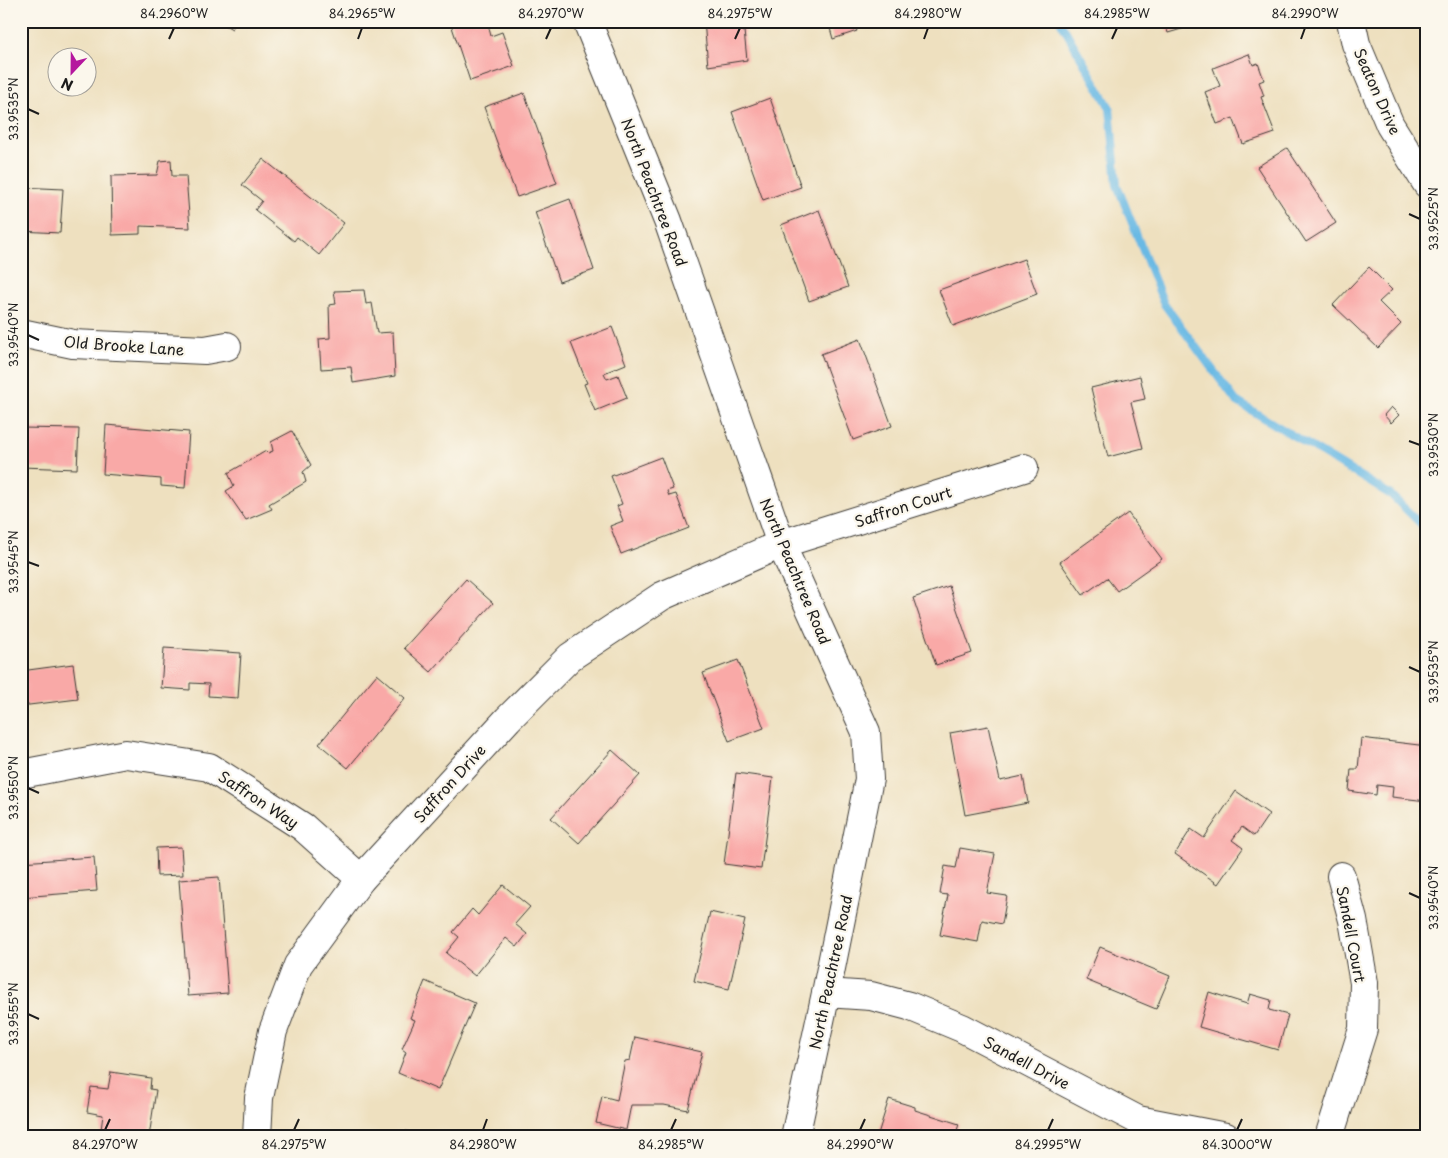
<svg xmlns="http://www.w3.org/2000/svg" width="1448" height="1158" font-family="'Playpen Sans',sans-serif">
	<rect width="100%" height="100%" fill="#fbf7ec"/>
	<filter id="ink" filterUnits="userSpaceOnUse"><feTurbulence type="fractalNoise" baseFrequency=".02" numOctaves="2"/><feDisplacementMap in="SourceGraphic" scale="10" xChannelSelector="R" yChannelSelector="G"/><feConvolveMatrix kernelMatrix="1 2 1 2 8 2 1 2 1" color-interpolation-filters="sRGB"/></filter>
	<filter id="wash" filterUnits="userSpaceOnUse"><feTurbulence type="fractalNoise" baseFrequency=".0096" numOctaves="4" result="noise"/><feDisplacementMap in="SourceGraphic" scale="20" xChannelSelector="R" yChannelSelector="G"/><feGaussianBlur stdDeviation="1.12" result="paint"/><feColorMatrix in="noise" values="0 0 0 0 0 0 0 0 0 0 0 0 0 0 0 0 0 1.4 0 .05"/><feComposite in="paint" operator="in"/></filter>
	<g filter="url(#wash)">
		<rect width="100%" height="100%" fill="#eee0bf"/>
		<g fill="none" stroke-linecap="round" stroke-linejoin="round">
			<path stroke="#69b9e4" stroke-width="8" d="M1060,21L1110,108L1117,185L1164,304L1236,401L1391,495L1427,530"/>
		</g>
		<g id="blocks">
			<g fill="#f9a9a7">
				<path d="M202,21H214L210,26Z"/>
				<path d="M218,21H236L232,29Z"/>
				<path d="M450,21H487L491,36L502,32L514,66L470,81Z"/>
				<path d="M704,21H743L747,60L708,66Z"/>
				<path d="M828,21H853L857,31L833,39Z"/>
				<path d="M1164,21H1201L1202,23L1168,33Z"/>
				<path d="M1249,54L1253,65L1258,63L1264,80L1259,82L1264,96L1261,97L1275,133L1243,144L1233,118L1217,124L1205,92L1220,86L1213,68Z"/>
				<path d="M524,93L557,183L517,197L484,107Z"/>
				<path d="M770,98L801,187L763,200L732,112Z"/>
				<path d="M1287,148L1336,223L1306,242L1257,167Z"/>
				<path d="M263,159L344,223L319,255L297,237L294,241L255,210L262,201L242,185Z"/>
				<path d="M171,160L172,176H186L190,228L140,226V234L112,235L111,176L157,175L160,161Z"/>
				<path d="M21,187L63,189L60,233L21,231Z"/>
				<path d="M570,199L594,270L559,282L535,212Z"/>
				<path d="M819,210L848,287L809,301L781,225Z"/>
				<path d="M1024,259L1037,294L953,326L939,290Z"/>
				<path d="M1369,267L1392,290L1379,302L1401,324L1378,348L1333,305Z"/>
				<path d="M364,290L366,304L372,303L377,333L393,332L395,376L353,383L351,367L321,369L319,339L330,338L329,305L336,304L334,291Z"/>
				<path d="M612,327L626,364L604,373L607,379L618,375L627,398L595,411L584,384L587,383L571,343Z"/>
				<path d="M860,339L892,426L853,440L821,354Z"/>
				<path d="M1140,376L1145,399L1131,402L1143,448L1108,457L1091,388Z"/>
				<path d="M1391,407L1399,415L1391,423L1384,415Z"/>
				<path d="M106,425L189,432L185,488L161,486V479L103,474Z"/>
				<path d="M21,428L79,429L77,469L21,467Z"/>
				<path d="M292,431L311,465L303,472L306,482L269,504L272,509L246,520L226,491L234,486L228,473L266,451L268,453L273,451L271,442Z"/>
				<path d="M661,457L673,489L667,491L669,496L676,494L689,528L621,554L610,526L623,521L617,506L622,504L611,476Z"/>
				<path d="M1128,513L1162,559L1117,591L1107,578L1083,595L1060,562Z"/>
				<path d="M466,579L493,603L431,672L404,648Z"/>
				<path d="M949,586L972,653L936,665L913,598Z"/>
				<path d="M164,648L241,653L238,698L208,696L209,684L190,683V690L161,688Z"/>
				<path d="M738,660L764,728L729,741L703,673Z"/>
				<path d="M73,664L78,699L21,706V671Z"/>
				<path d="M377,674L405,698L348,768L319,744Z"/>
				<path d="M988,726L1000,781L1023,776L1028,803L965,815L950,733Z"/>
				<path d="M1361,738L1427,746V801L1392,797L1393,787L1377,785L1376,795L1349,791L1351,769H1358Z"/>
				<path d="M612,750L640,775L579,843L551,818Z"/>
				<path d="M736,773L773,778L761,869L724,864Z"/>
				<path d="M1236,791L1269,814L1254,836L1242,827L1232,840L1243,848L1218,884L1175,854L1191,829L1204,838Z"/>
				<path d="M181,847L183,875L157,876L156,848Z"/>
				<path d="M960,848L995,854L987,893L1007,896L1002,924L982,920L978,942L940,935L948,895L940,894L945,866L956,868Z"/>
				<path d="M94,857L97,891L21,897V862Z"/>
				<path d="M219,877L228,993L188,996L179,880Z"/>
				<path d="M503,885L530,907L515,924L527,934L517,947L506,938L475,976L446,953L459,937L453,932L472,909L478,915Z"/>
				<path d="M710,912L745,920L729,989L694,981Z"/>
				<path d="M1100,947L1170,976L1156,1009L1086,980Z"/>
				<path d="M425,981L475,1003L438,1090L398,1073L406,1052L402,1049L415,1020L410,1018Z"/>
				<path d="M1209,992L1247,1004L1250,994L1271,1000L1269,1010L1288,1015L1278,1050L1199,1027Z"/>
				<path d="M635,1037L702,1052L688,1110L664,1105H631L626,1130L596,1123L602,1096L617,1100L625,1061L630,1060Z"/>
				<path d="M111,1072L151,1078L150,1089L156,1090L149,1137H100L103,1115L87,1112L91,1087L108,1089Z"/>
				<path d="M889,1099L915,1107V1110L959,1124L955,1137H886L878,1134Z"/>
				<path d="M406,1131L426,1136V1137H404Z"/>
			</g>
		</g>
	</g>
	<g filter="url(#ink)">
		<use href="#blocks" fill-opacity="0" stroke="#3c3934" stroke-width="1"/>
		<g fill="none" stroke-linecap="round" stroke-linejoin="round">
			<defs>
				<g id="street">
					<path d="M587,21L668,221L781,544L866,732L869,779L826,993L795,1137"/>
					<path d="M1351,21L1356,44L1390,125L1427,184"/>
					<path d="M21,333L73,344L205,350L227,346"/>
					<path d="M21,774L126,754L209,767L303,827L361,879"/>
					<path d="M826,993L871,996L909,1006L962,1028L1138,1120L1226,1137"/>
					<path d="M257,1137L259,1098L273,1031L298,965L361,879L508,719L570,657L662,596L781,544L1024,468"/>
					<path d="M1329,1137L1363,1029L1364,983L1353,920L1341,876"/>
				</g>
			</defs>
			<use href="#street" stroke="#3c3934" stroke-width="30"/>
			<use href="#street" stroke="#fff" stroke-width="28"/>
		</g>
	</g>
	<path fill="none" stroke="#1c1c1c" stroke-width="2" d="M169,39L174,28M358,39L362,28M546,39L551,28M735,39L740,28M924,39L928,28M1112,39L1117,28M1301,39L1305,28M28,109L39,114M1409,214L1420,219M28,335L39,340M1409,441L1420,445M28,562L39,566M1409,667L1420,672M28,788L39,793M1409,893L1420,898M28,1014L39,1019M105,1130L110,1119M294,1130L299,1119M483,1130L487,1119M671,1130L676,1119M860,1130L865,1119M1048,1130L1053,1119M1237,1130L1242,1119"/>
	<g text-anchor="middle" dominant-baseline="central" stroke-width="4.5" stroke-linejoin="round" paint-order="stroke">
		<g font-size="15" fill="#1c1c1c" stroke="#fbf7ec">
			<text transform="translate(1378 91) rotate(66)">Seaton Drive</text>
			<text transform="translate(655 192) rotate(69)">North Peachtree Road</text>
			<text transform="translate(124 345) rotate(4)">Old Brooke Lane</text>
			<text transform="translate(903 506) rotate(-18)">Saffron Court</text>
			<text transform="translate(796 571) rotate(67)">North Peachtree Road</text>
			<text transform="translate(449 783) rotate(-48)">Saffron Drive</text>
			<text transform="translate(259 799) rotate(33)">Saffron Way</text>
			<text transform="translate(1352 934) rotate(79)">Sandell Court</text>
			<text transform="translate(830 972) rotate(-78)">North Peachtree Road</text>
			<text transform="translate(1027 1062) rotate(28)">Sandell Drive</text>
		</g>
	</g>
	<rect width="1448" height="1158" fill="none" stroke="#fbf7ec" stroke-width="55"/>
	<g transform="translate(72 72) rotate(202)"><circle r="24" fill="#fbf7ec" stroke="#a29f99"/>
	<path d="M0-4L9 19L0 12L-9 19Z" fill="#b5179e"/>
	<text y="-8" font-size="14" font-weight="bold" text-anchor="middle" fill="#1c1c1c">N</text>
	</g>
	<rect x="28" y="28" width="1392" height="1102" fill="none" stroke="#1c1c1c" stroke-width="2"/>
	<g font-size="12" text-anchor="middle" fill="#1c1c1c">
		<text x="174" y="18">84.2960°W</text>
		<text x="362" y="18">84.2965°W</text>
		<text x="551" y="18">84.2970°W</text>
		<text x="740" y="18">84.2975°W</text>
		<text x="928" y="18">84.2980°W</text>
		<text x="1117" y="18">84.2985°W</text>
		<text x="1305" y="18">84.2990°W</text>
		<text transform="translate(14 109) rotate(-90)" y="4">33.9535°N</text>
		<text transform="translate(1434 219) rotate(-90)" y="4">33.9525°N</text>
		<text transform="translate(14 335) rotate(-90)" y="4">33.9540°N</text>
		<text transform="translate(1434 445) rotate(-90)" y="4">33.9530°N</text>
		<text transform="translate(14 562) rotate(-90)" y="4">33.9545°N</text>
		<text transform="translate(1434 672) rotate(-90)" y="4">33.9535°N</text>
		<text transform="translate(14 788) rotate(-90)" y="4">33.9550°N</text>
		<text transform="translate(1434 898) rotate(-90)" y="4">33.9540°N</text>
		<text transform="translate(14 1014) rotate(-90)" y="4">33.9555°N</text>
		<text x="105" y="1149">84.2970°W</text>
		<text x="294" y="1149">84.2975°W</text>
		<text x="483" y="1149">84.2980°W</text>
		<text x="671" y="1149">84.2985°W</text>
		<text x="860" y="1149">84.2990°W</text>
		<text x="1048" y="1149">84.2995°W</text>
		<text x="1237" y="1149">84.3000°W</text>
	</g>
</svg>
